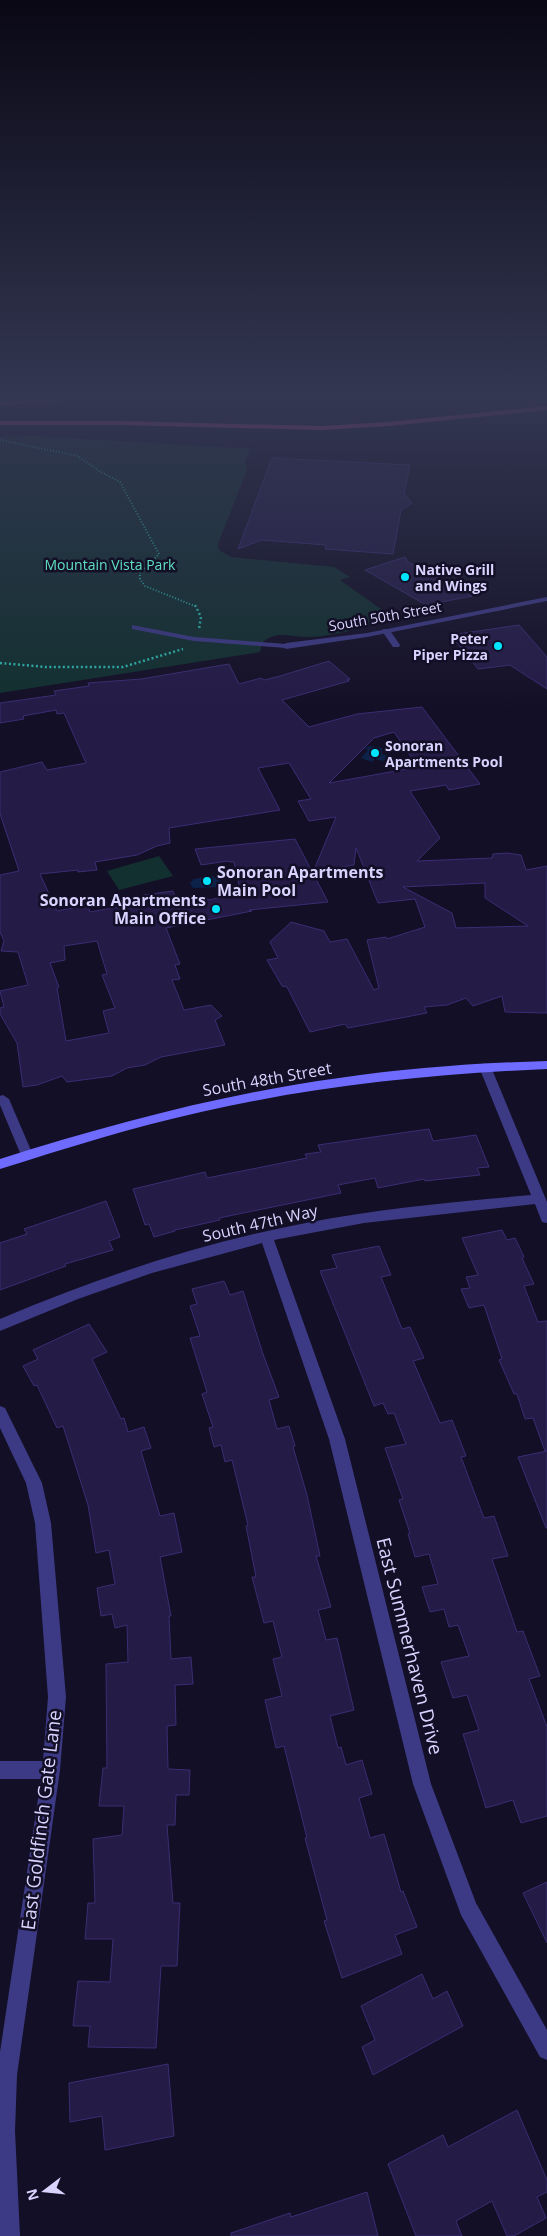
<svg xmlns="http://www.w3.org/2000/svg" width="547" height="2236" font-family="'Open Sans',sans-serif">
	<rect width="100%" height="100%" fill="#130f26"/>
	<g fill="#12302f">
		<path d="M35,436L251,449L245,461L247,470L218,544L219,550L231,557L334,567L350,577L340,580L395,619C367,625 338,636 310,637C292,638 277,629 262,643L260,652L0,693V437Z"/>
		<path d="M159,856L173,876L119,890L107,871Z"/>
	</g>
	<g fill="#0c2248">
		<path d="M371,746L382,748V754L387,756L384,761L375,759L372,762L361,758L368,750L364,748Z"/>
		<path d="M211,876L221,880L224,887L193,888L190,883L194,879Z"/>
	</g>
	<g fill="#241b47" stroke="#3b2d73" fill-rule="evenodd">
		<path d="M272,458L410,465L404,494L412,503L401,510L393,554L325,549L326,545L262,540L238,549Z"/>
		<path d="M405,557L408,562L472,596L426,605L365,570Z"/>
		<path d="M519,625L547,657V689L510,665L478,669L451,635Z"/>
		<path d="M329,661L350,679L347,680L349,681L282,700L309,727L357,714L422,707L480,784L449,790L446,785L410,791L440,838L417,861L492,858L493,854L507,853L521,855L526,870L547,866V1013L505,1012L502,996L473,1006L466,998L447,1005L424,1007L427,1013L348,1028L345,1024L310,1032L287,987L282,986L267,960L278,958L270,942L291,922L324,931L330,942L347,939L374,990L379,988L367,940L386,937L387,939L425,927L415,899L378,903L356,848L354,865L313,872L336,817L309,821L298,801L311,799L289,763L258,768L280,810L169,828L170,843L157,846L137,855L95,862L97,870L78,872V870L40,874L57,911L88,905L90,912L145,902L143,895L173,891L177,900L203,895L206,896L208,900L241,894L234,862H229L228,861L201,865L195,849L295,839L328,902L249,910L252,911L166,928L180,964L175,965L180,979L172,980L184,1010L211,1005L222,1016L215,1020L225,1045L161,1057L145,1065L127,1068L112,1076L67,1082L62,1076L37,1085L23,1087L17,1043L0,1014V1008L4,1007L0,991L28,985L18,952L1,951L4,941L0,932V875L19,871L0,814V772L42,762L47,770L86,763L64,713L57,714L56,710L23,716L24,719L0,723V703L56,695L54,691L89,686L88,683L141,679L229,664L239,684L261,678L264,680L280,676ZM394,732L418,767L329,783L374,738ZM485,883V898L528,926L456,928L452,913L403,887ZM97,941L107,974L102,975L115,1008L103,1011L109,1033L66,1041L57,988L59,987L50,963L65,960L64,946Z"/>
		<path d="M429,1129L433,1141L476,1135L489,1167L477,1168L480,1175L425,1181L424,1179L378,1188L375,1178L338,1185L341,1193L219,1218L220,1220L175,1230V1231L154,1237L149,1224L145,1225L133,1189L205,1172L207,1178L307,1158L305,1154L321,1152L318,1145Z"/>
		<path d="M106,1201L120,1237L109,1241L113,1250L65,1264L66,1266L0,1290V1243L27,1234L24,1229Z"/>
		<path d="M502,1230L507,1240L515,1238L524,1257L522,1258L534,1284L524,1286L538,1322L547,1321V1451H545L533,1418L525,1419L517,1394H514L499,1360L502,1359L484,1305L469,1308L461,1289L470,1288L466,1277L478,1275L462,1238Z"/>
		<path d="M379,1246L391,1275L381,1277L402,1329L410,1327L424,1358L413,1361L440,1423L452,1420L466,1456L461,1457L484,1518L494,1516L508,1556L492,1559L517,1632L523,1631L540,1676L529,1679L547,1727V1816L521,1823L513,1800L486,1808L463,1734L479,1730L467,1695L453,1698L441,1662L469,1656L458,1625L449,1627L444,1609L430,1612L422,1587L438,1584L429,1554L415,1557L408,1534L410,1533L399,1500L403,1499L385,1448L406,1444L394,1413L388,1414L383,1403L374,1406L320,1271L337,1268L332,1255Z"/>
		<path d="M224,1281L230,1295L243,1291L263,1354L279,1397L269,1400L277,1429L289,1426L295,1446L293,1447L307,1495L320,1556H316L331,1607L318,1610L326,1640L337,1638L354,1710L330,1716L338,1748L341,1747L346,1765L362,1760L372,1794L359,1798L370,1838L384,1834L401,1892L403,1891L417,1927L395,1935L402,1954L342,1978L324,1921L327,1920L305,1838H307L284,1746L276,1748L265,1700L282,1696L273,1659L282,1657L273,1621L264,1623L252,1577H256L246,1526L248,1525L232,1460L225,1462L221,1445L214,1447L209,1428L213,1427L202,1394L207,1392L190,1338L200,1336L190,1306L197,1304L192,1289Z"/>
		<path d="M89,1324L107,1352L92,1359L121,1419L124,1418L128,1432L144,1427L151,1448L141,1451L160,1516L174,1513L182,1552L160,1557L171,1616H169L171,1659L191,1657L193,1684L175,1685L176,1725L167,1726L168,1769L190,1770L189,1795H176L175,1825H167L173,1903H180L177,1966H161L156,2048L88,2047L90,2026H73L78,1981L110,1982L113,1939H85L88,1903H95L93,1839L122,1835L124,1806H99L103,1768H107L106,1664L128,1662L127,1625L115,1628L112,1614L101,1616L97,1588L115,1584L109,1550L96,1553L88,1505L63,1426L57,1428L37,1385L34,1386L23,1366L38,1359L33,1350Z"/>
		<path d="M547,1451V1528H546L518,1457Z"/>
		<path d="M547,1882V1943L523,1893Z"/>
		<path d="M422,1974L433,1999L447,1991L463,2026L373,2075L362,2047L375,2040L361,2006Z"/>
		<path d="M168,2064L174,2136L105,2150L102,2116L70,2122L69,2083Z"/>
		<path d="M517,2110L547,2180V2192L537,2197L546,2218L514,2236H507L492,2201L456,2221L462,2236H416L388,2164L443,2135L448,2147Z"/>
		<path d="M367,2192L378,2236H231V2233L290,2213L291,2217Z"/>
	</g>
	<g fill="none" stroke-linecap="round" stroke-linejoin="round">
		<path stroke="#2fb8b0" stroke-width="2" stroke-dasharray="1 2" stroke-linecap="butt" d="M0,440L78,456L99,471L120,482L159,554L140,573V579L145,586L197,607"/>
		<g stroke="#2fb8b0" stroke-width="2.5" stroke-dasharray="2 2.5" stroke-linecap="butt">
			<path d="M195,605L201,617L199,629"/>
			<path d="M0,663L46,667H123L183,649"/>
		</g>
		<g fill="#3d3a85" fill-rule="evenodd">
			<path d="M132,625L194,637L286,644L290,646L286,648L194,641L132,629Z"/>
			<path d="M383,629H389L400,645L399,647H393L382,631Z"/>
			<path d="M3,1095L9,1099L33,1155L31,1158H23L21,1155L0,1105V1096Z"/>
		</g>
		<g fill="#3d3a85" fill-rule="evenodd">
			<path d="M547,597V601L367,637L286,649L282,646L286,643L367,633Z"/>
			<path d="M485,1063L491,1067L547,1202V1223L542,1222L535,1204L364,1223L274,1240L345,1439L431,1784L476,1903L547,2030V2060L540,2057L461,1915L413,1784L329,1439L262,1243L152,1273L78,1299L0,1331V1319C99,1277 201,1243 306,1223C380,1208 456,1202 531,1195L479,1067Z"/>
			<path d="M0,1406L5,1408L42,1483L51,1523L66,1697L60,1770L17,2075L15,2131L20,2236H0V2052L41,1779H0V1761H43L48,1697L35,1523L26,1483L0,1428Z"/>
		</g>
		<path fill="#6f6bff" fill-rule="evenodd" d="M547,1061V1069C430,1074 315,1086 201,1112C133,1127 67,1148 0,1169V1159C111,1124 223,1094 339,1078C408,1068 477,1063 547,1061Z"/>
		<g fill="#ff4fa3" fill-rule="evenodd">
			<path d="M40,398H69L65,400L0,406V402Z"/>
			<path d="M547,406V410L388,426L321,430L121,425H0V421H121L321,426L388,422Z"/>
		</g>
	</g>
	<linearGradient id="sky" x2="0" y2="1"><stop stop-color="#0a0815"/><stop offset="0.56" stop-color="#333752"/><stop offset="1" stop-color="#333752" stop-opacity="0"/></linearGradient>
	<rect width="547" height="711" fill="url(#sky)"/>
	<g fill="#00e5ff" stroke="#130f26" stroke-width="2">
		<circle cx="405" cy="577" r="5"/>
		<circle cx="498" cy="646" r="5"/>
		<circle cx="375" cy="753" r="5"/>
		<circle cx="207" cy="881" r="5"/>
		<circle cx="216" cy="909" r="5"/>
	</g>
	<g text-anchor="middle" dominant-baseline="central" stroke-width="5" stroke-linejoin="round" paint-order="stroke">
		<g font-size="14" fill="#5fe0c0" stroke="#130f26">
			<text x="110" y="564">Mountain Vista Park</text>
		</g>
		<g font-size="14" font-weight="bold" fill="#d9d4ff" stroke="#130f26" text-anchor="start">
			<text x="415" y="569">Native Grill<tspan x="415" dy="16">and Wings</tspan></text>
			<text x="488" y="638" text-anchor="end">Peter<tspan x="488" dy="16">Piper Pizza</tspan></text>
			<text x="385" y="745">Sonoran<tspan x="385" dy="16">Apartments Pool</tspan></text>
		</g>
		<g font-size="14" fill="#d9d4ff" stroke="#130f26">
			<text transform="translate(385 616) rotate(-10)">South 50th Street</text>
		</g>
		<g font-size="16" font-weight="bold" fill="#d9d4ff" stroke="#130f26" text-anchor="start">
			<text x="217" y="872">Sonoran Apartments<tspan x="217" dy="18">Main Pool</tspan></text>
			<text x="206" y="900" text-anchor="end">Sonoran Apartments<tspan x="206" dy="18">Main Office</tspan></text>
		</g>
		<g font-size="16" fill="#d9d4ff" stroke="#130f26">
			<text transform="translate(267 1079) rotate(-10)">South 48th Street</text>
			<text transform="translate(260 1223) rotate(-13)">South 47th Way</text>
		</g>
		<g font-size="19" fill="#d9d4ff" stroke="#130f26">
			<text transform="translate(410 1646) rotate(76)">East Summerhaven Drive</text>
			<text transform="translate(41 1820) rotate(-83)">East Goldfinch Gate Lane</text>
		</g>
	</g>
	<g transform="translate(45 2191) rotate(254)" stroke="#130f26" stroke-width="4" paint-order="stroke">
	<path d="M0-4L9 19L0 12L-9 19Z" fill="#d9d4ff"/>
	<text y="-8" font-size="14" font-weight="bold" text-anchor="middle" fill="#d9d4ff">N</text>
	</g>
</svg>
